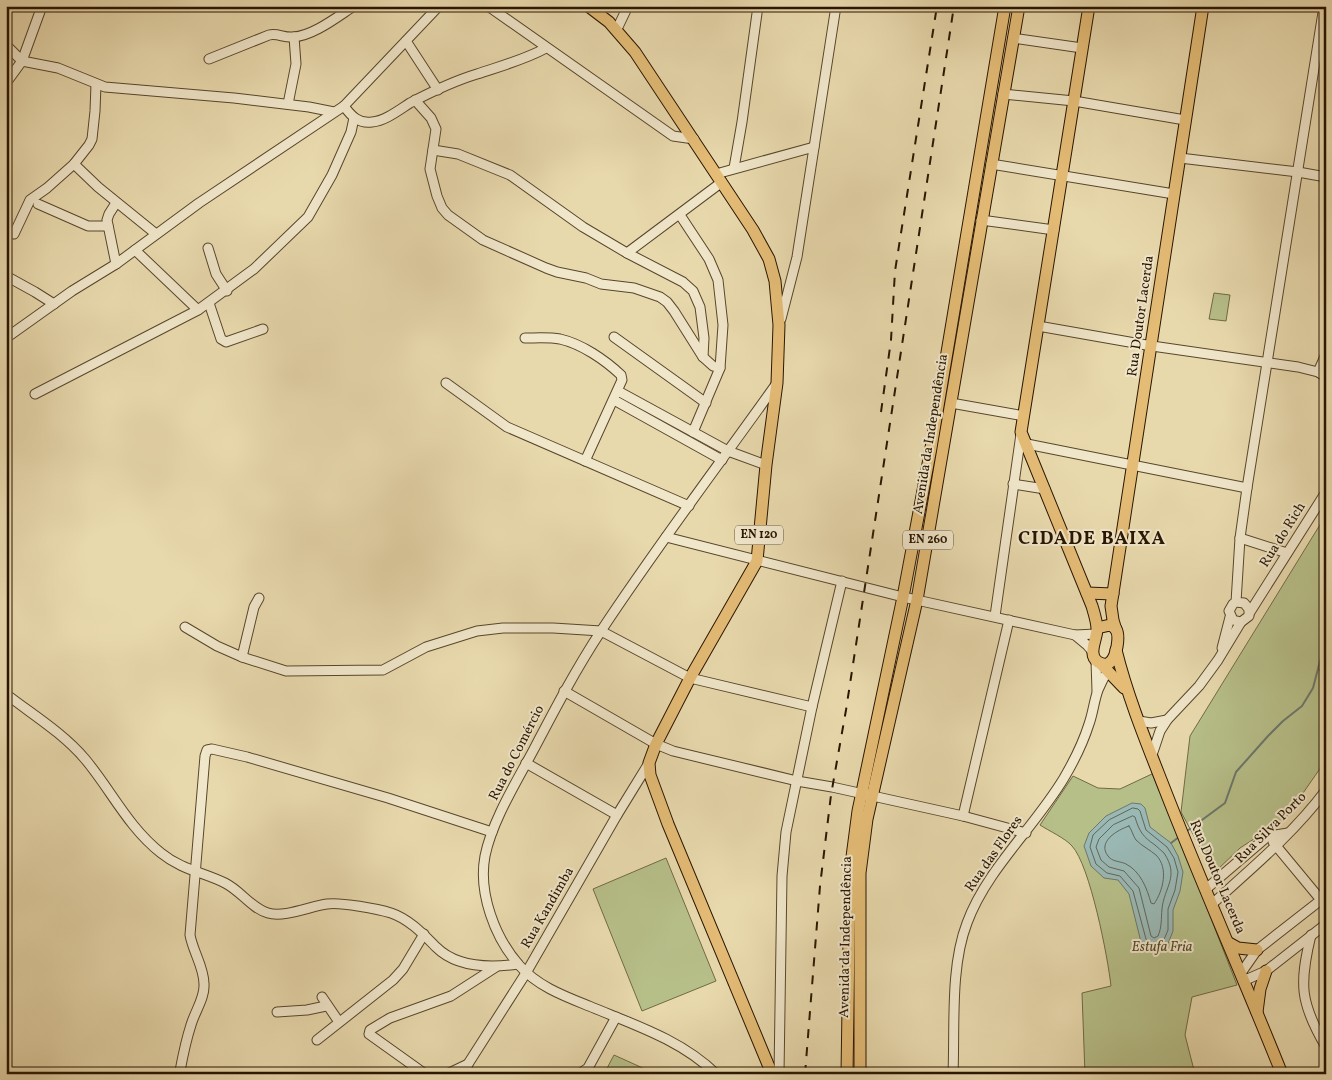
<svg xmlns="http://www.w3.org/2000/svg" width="1332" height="1080" font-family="Vollkorn,serif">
	<rect width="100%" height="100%" fill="#e8d9ad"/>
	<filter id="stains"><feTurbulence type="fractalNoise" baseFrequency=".004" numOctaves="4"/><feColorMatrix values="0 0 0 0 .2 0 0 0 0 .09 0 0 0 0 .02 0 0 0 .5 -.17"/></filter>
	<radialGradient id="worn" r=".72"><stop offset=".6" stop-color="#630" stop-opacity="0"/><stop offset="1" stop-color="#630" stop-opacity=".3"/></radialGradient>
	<g fill="#b7bf89" stroke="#706a44">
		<path d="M1214,293L1230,295L1226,321L1209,319Z"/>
		<path d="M1326,515V670H1319L1326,677V760L1285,819L1240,848L1214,873L1181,812L1190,736Z"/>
		<path d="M1154,773L1237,985L1192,997L1185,1035L1195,1074H1085L1082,993L1111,986C1108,958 1090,865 1072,846C1065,838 1049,831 1040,825L1073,776L1098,788L1120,789Z"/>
		<path d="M666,858L716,981L642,1011L593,889Z"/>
		<path d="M614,1055L656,1074H604Z"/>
	</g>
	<path fill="#9ab8b4" stroke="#6c776c" d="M1132,803L1141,804L1145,808L1150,827L1171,843L1178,856L1183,872L1180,891L1173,910V931L1167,946L1148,952L1141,942L1129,894L1118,880L1104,878L1091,866L1084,846L1089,833L1106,816Z"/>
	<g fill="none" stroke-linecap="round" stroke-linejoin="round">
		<g stroke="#61665a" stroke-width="1">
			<path d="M1133,808L1138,809L1140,811L1146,830L1167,847L1174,858L1178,872L1175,890L1168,909V930L1163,942L1151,945L1146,939L1133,891L1120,876L1107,873L1096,864L1090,847L1093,835L1109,820Z"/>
			<path d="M1133,816L1135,817C1139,831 1143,837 1155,845C1158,848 1161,850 1164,853C1180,877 1164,887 1162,909C1161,919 1162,927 1158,936L1154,938L1151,936L1139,888L1124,871L1109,867L1101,860L1096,847L1099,839L1113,825Z"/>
			<path d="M1129,826C1132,830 1133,836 1136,840C1142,846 1150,850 1156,855C1169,868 1163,891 1154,904L1151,903C1147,888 1140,871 1126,864C1120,861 1112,862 1108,856C1097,842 1117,830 1129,826Z"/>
		</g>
		<g stroke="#6c776c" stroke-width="2">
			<path d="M1187,831L1225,803L1236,772L1268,736L1283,721L1302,706L1313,688L1326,638"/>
			<path d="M1171,843L1179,837"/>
		</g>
		<defs>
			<g id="minor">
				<path d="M488,6L673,136L694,139"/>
				<path d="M617,29L628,6"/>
				<path d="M1013,38L1082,48"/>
				<path d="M406,41L438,90"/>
				<path d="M6,45L22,61L58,68L105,87L234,98L309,107L334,112"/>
				<path d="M209,59L269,35C278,33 284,38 293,37C313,36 337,17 354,6"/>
				<path d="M6,83L22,61L42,6"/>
				<path d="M1003,94L1074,101L1185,120"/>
				<path d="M415,100L431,118L436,129L430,169L437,196L442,208L448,215L483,240L546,268L557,272L586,278L601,284L634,288L660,297L667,302L674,311L703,357L713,366L720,368"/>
				<path d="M288,104L296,64L294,37"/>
				<path d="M344,106C351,116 359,124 372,122C385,121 399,110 410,103C431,92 454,81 477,74C501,66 524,60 546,48"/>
				<path d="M433,150L458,154L510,175L583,227L627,253L683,282L693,291L700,307L704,338L703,357"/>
				<path d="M1180,158L1298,172L1326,177"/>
				<path d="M74,164L98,187L156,234"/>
				<path d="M991,164L1174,194"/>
				<path d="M734,168L742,122L758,6"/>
				<path d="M716,174L814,147"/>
				<path d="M38,204L88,226H108"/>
				<path d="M680,215L709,259L718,280L723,325L720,368L693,432"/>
				<path d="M981,220L1054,230"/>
				<path d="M14,234L30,200L47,188L74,164L89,145L92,139L95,111L96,84"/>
				<path d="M208,248L216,274L227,291"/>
				<path d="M135,250L198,310"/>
				<path d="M627,253L722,182"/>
				<path d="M116,264L107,220L109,214L116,203"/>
				<path d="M6,276L35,292L54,304"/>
				<path d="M209,303L221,339L226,342L263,329"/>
				<path d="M781,319L797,257L836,6"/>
				<path d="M1038,326L1152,346L1298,367L1318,372L1326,377"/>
				<path d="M614,337L706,403"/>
				<path d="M6,338L72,291L116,264L199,203L344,106L439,6"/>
				<path d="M525,338C536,338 549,337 560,339C582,344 605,360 621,375L622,380L585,461"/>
				<path d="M1318,372L1326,354"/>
				<path d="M446,383L507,427L689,506"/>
				<path d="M618,391L728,451L766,465"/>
				<path d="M35,394L198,310L254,269L308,217L332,175L351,132L354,118"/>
				<path d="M614,400L722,460"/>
				<path d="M951,403L1024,416"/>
				<path d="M1027,444L1247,488"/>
				<path d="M1013,484L1045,489"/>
				<path d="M666,537L903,597L1075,635L1096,634"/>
				<path d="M1240,538L1287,553"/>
				<path d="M1236,602L1244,603L1249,609V616L1241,622L1233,620L1229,611L1233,604L1236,602L1240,538L1247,488L1324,6"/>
				<path d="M1250,612L1326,492"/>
				<path d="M995,616L1021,434"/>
				<path d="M185,627L217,646L242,657L286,671L383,670L426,647L477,631L503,628H553L601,631L690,678L812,707"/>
				<path d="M1075,635L1087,645L1093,652"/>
				<path d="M1222,648L1230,617"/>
				<path d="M242,657L254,607L259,598"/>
				<path d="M1096,661L1097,691"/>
				<path d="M564,691L656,744L673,751L797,781L832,787L963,816L1026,833"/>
				<path d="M6,694C33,715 63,733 85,759C111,790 128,827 161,853C182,870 203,872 225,883C241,891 251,908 268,913C284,918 311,906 327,904C341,902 378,909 391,913C409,919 423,934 436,947C457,968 490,968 518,964"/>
				<path d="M1139,721L1151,723L1167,720"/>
				<path d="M1152,755L1160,731L1167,720L1199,686L1218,660L1241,622"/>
				<path d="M526,763L617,815"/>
				<path d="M963,816L1009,620"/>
				<path d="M1273,842L1321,900"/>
				<path d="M1206,889L1268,836L1288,833"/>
				<path d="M1212,904C1252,868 1294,833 1326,790"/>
				<path d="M1311,935C1299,984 1300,1003 1326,1047"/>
				<path d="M1241,973L1257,950L1326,896"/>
				<path d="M1243,981L1266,971L1326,924"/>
				<path d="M322,997L339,1022"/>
				<path d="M277,1012L307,1010L326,1006"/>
				<path d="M317,1040L393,980L403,969L424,934"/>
				<path d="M180,1071C183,1055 186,1040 191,1025C195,1011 205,998 204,984C204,967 193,952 190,935L205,756L207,750L212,749L247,757L388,798L492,832"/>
				<path d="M425,1074L369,1034L370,1030L390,1018L451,996L496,967"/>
				<path d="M447,1074L468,1064"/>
				<path d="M464,1074L468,1064L526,973L617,815L649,763"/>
				<path d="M579,1074L588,1068L616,1017"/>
				<path d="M716,1074C682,1040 632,1024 589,1006C564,996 537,986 519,965C495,938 478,893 485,856C492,821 517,781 534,749C555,709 576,669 601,631C657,546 718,466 777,383"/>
				<path d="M779,1074L782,876L786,832L812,707L842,581"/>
				<path d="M953,1074C955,1027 950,967 967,923C987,869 1034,828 1064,778C1074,761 1083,743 1089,724C1093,713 1094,701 1098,690C1101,683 1104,677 1108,670"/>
			</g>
			<g id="major">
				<path d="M588,6L609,22L635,52L753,230L769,259L775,281L779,325L777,383L766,465L757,561L690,678L656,744L649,763L650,775L668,824L772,1074"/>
				<path d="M1089,6L1021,432L1092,606C1094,613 1097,622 1097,629C1097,639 1087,655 1098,662C1102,664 1106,665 1109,663C1117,658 1120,636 1116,629C1114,627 1112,626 1110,625L1097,628"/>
				<path d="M1087,593L1113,594"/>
				<path d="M1116,630L1113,620L1111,606L1203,6"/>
				<path d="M1116,650C1128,698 1147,744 1165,790C1202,885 1244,979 1282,1074"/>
				<path d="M1101,664L1124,688"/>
				<path d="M1229,943L1238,948L1257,950"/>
				<path d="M1257,1012L1260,989L1266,971"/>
				<path d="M847,1074L850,872L858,811L903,597L931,448L1005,6"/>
				<path d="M860,1074V873L867,819L917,600L1019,6"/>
			</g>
		</defs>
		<use href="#minor" stroke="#58462b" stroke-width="11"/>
		<use href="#major" stroke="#281500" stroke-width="13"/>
		<use href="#minor" stroke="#f0e6ca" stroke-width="9"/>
		<use href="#major" stroke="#e4bc76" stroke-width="11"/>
		<g stroke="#281500" stroke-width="2" stroke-dasharray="9 9" stroke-linecap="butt">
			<path d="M881,412L891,340L895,271L937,6"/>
			<path d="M805,1074L820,886L831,795L846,710L954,6"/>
		</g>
	</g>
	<g text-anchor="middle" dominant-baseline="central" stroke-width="4" stroke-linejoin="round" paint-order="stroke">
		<g fill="#f0e6ca" stroke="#64543d" stroke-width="1">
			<rect x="735" y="525.5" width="48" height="19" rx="4"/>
			<rect x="903" y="530.5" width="50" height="19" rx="4"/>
		</g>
		<g font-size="12" font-weight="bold" fill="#281500">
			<text x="759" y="535">EN 120</text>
			<text x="928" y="540">EN 260</text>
		</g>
		<g font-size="14" fill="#281500" stroke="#f0e6ca">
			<text transform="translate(1141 316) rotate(-82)">Rua Doutor Lacerda</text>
			<text transform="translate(931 434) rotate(-81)">Avenida da Independência</text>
			<text transform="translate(1283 535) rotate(-58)">Rua do Rich</text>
			<text transform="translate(517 753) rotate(-63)">Rua do Comércio</text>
			<text transform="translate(1271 828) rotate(-45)">Rua Silva Porto</text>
			<text transform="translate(994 854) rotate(-55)">Rua das Flores</text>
			<text transform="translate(1217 877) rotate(67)">Rua Doutor Lacerda</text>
			<text transform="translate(548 908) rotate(-60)">Rua Kandimba</text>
			<text transform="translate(846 937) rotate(-89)">Avenida da Independência</text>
		</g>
		<g font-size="14" font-style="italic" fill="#534829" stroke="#f0e6ca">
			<text x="1162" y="947">Estufa Fria</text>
		</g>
		<g font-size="19" font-weight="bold" letter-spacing="1" fill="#281500" stroke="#f0e6ca">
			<text x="1092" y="539">CIDADE BAIXA</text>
		</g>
	</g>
	<rect width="1332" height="1080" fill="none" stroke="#e8d9ad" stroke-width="25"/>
	<rect x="8" y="8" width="1317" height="1065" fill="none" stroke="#281500" stroke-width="2.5"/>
	<rect x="12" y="12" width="1307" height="1055" fill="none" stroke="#281500"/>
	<rect width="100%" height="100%" filter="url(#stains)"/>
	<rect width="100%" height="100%" fill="url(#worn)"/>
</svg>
